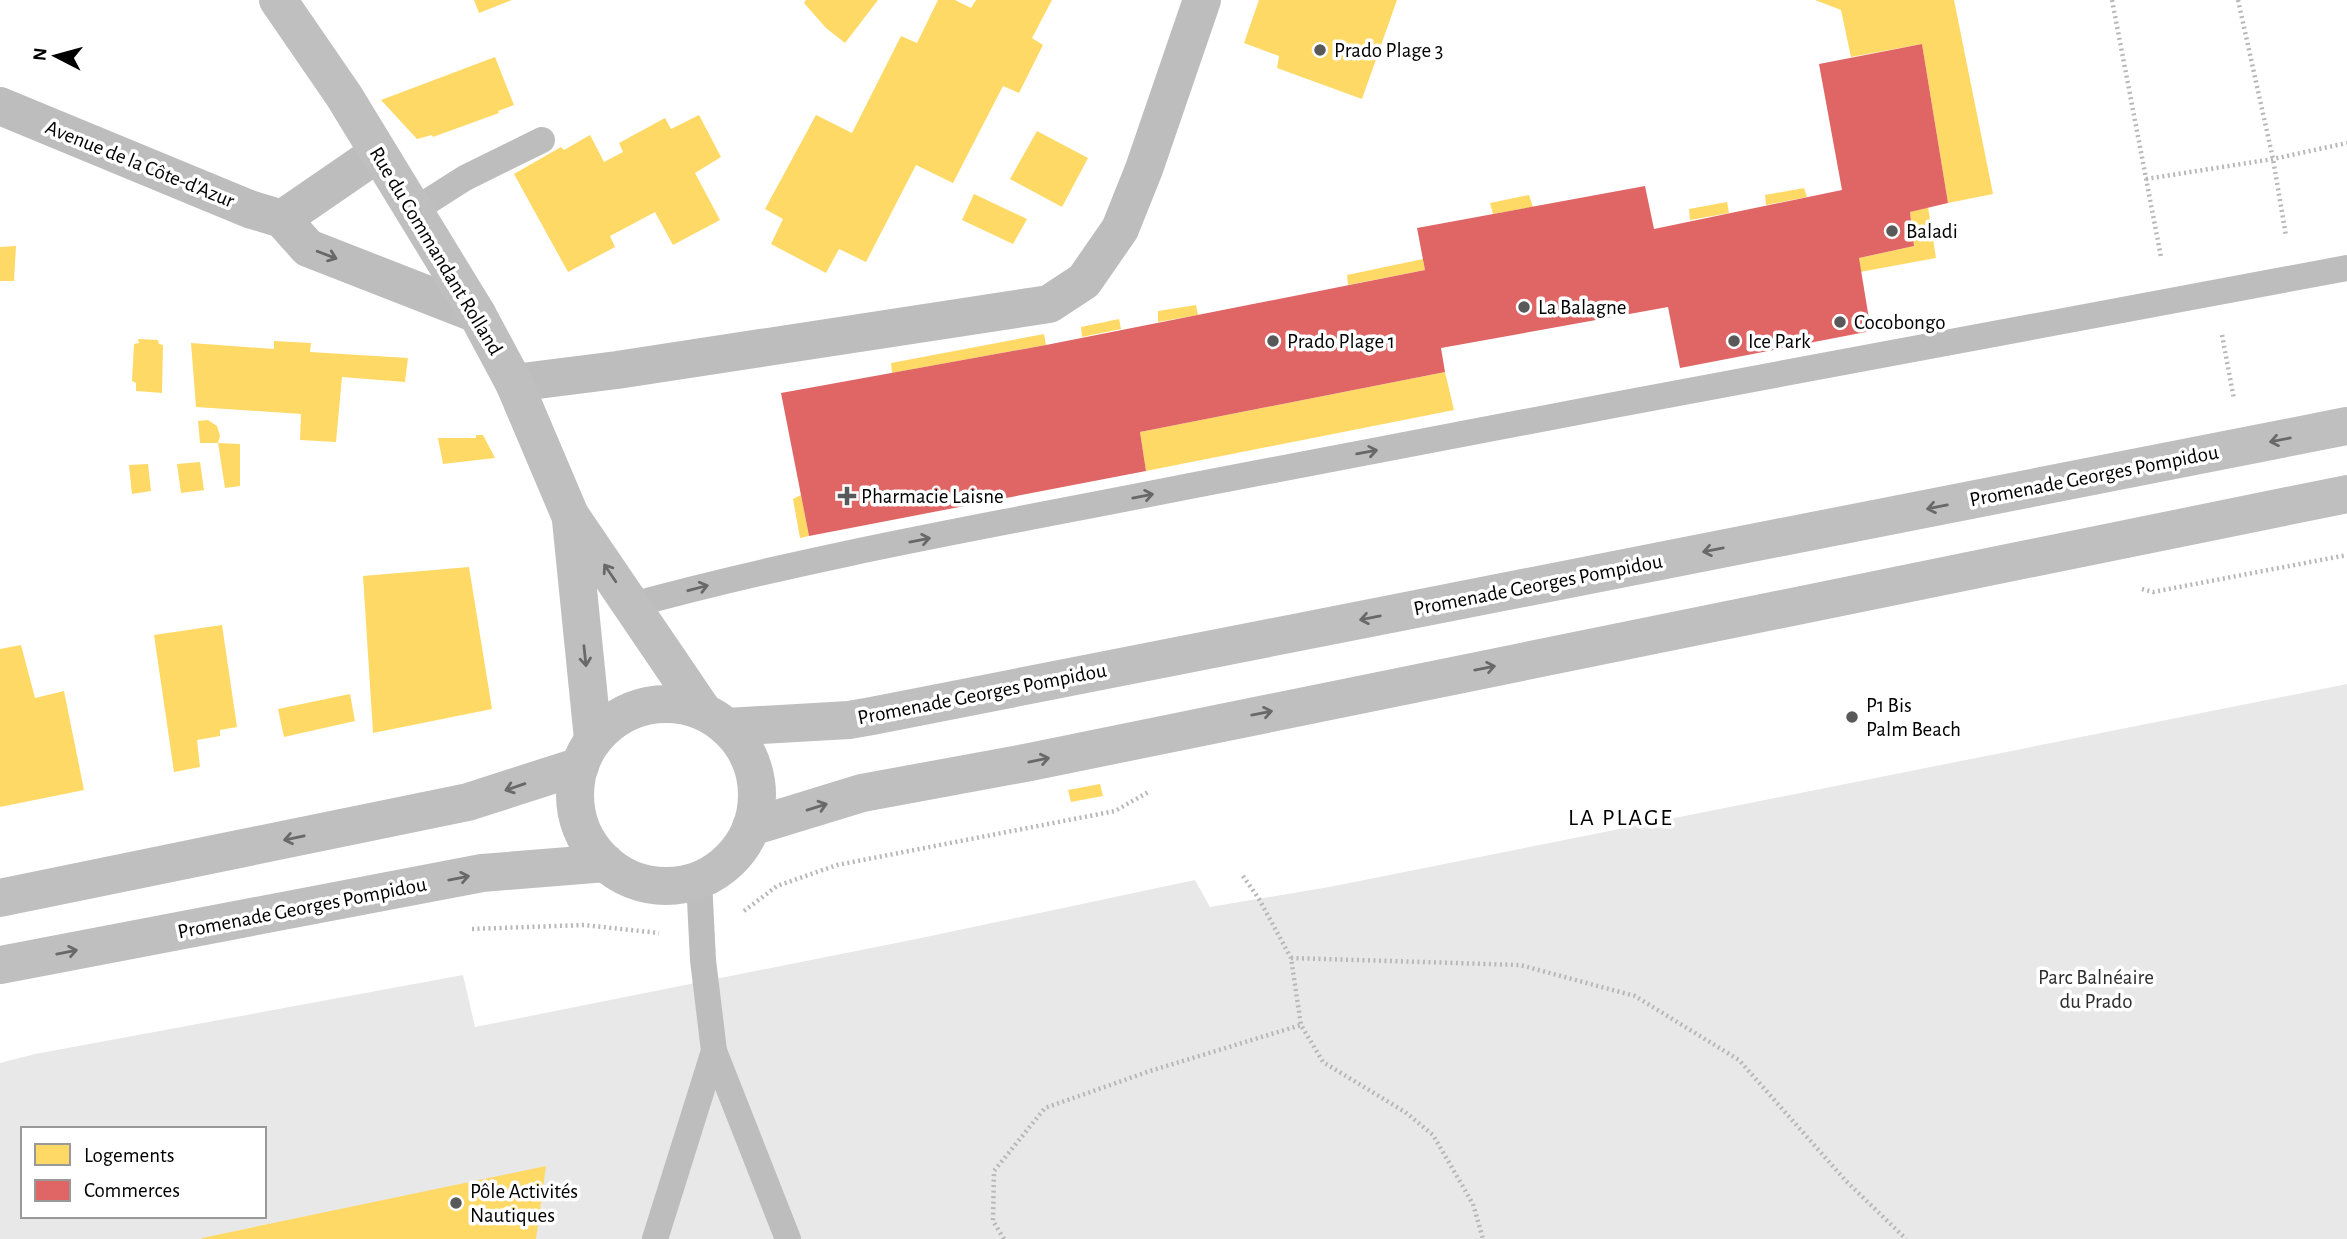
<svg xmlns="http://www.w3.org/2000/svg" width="2347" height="1239" font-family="'Alegreya Sans',sans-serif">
	<rect width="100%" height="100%" fill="#fff"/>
	<path fill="#e8e8e8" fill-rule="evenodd" d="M2347,684V1239H0V1063L35,1054L463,975L475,1027L921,938L1195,880L1210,907L1329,887ZM23,1129H264V1216H23Z"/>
	<g fill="#ffd966">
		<path d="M474,0H512L479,13Z"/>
		<path d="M806,0H878L845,43L826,28L804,3Z"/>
		<path d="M938,0H955L971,8L976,0H1052L1032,38L1043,45L1019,93L1003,86L953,183L916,165L866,262L839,249L826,273L771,244L783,219L765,209L816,115L852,133L901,36L917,43Z"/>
		<path d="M1259,0H1397L1362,99L1277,68L1279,56L1244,43Z"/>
		<path d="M1815,0H1954L1993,194L1948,203L1922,44L1851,57L1841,10Z"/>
		<path d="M495,57L514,105L498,111L499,113L433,137L432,135L417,139L381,100Z"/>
		<path d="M699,115L721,157L695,173L720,220L673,245L655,212L610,236L615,247L568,272L514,174L561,147L564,150L590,135L604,162L623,152L619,143L665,118L671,129Z"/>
		<path d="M1037,131L1088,158L1062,207L1010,179Z"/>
		<path d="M1804,188L1807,197L1766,205L1765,195Z"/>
		<path d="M974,194L1027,219L1013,244L962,220Z"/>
		<path d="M1529,195L1533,207L1493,214L1490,203Z"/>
		<path d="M1727,202L1729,213L1690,220L1689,209Z"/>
		<path d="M1928,207L1936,258L1860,272L1859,258L1914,246L1910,212Z"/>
		<path d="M16,246L14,281H0V247Z"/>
		<path d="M1423,259L1425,270L1348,285L1347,275Z"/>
		<path d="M1196,305L1198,315L1158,322V311Z"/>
		<path d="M1119,319L1121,329L1082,337L1081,327Z"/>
		<path d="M1044,334L1046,345L892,373L891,363Z"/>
		<path d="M138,339L158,340L159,344L163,345L162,393L136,391V383L132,381L134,344L139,343Z"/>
		<path d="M274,341L311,343L310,352L408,358L405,382L342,377L336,442L300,440L301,414L196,407L191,343L274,349Z"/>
		<path d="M1445,372L1454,410L1146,471L1140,432Z"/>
		<path d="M208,420L217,426L220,436L218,443L240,444V486L225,488L218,443H200L198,421Z"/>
		<path d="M476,435H483L495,458L443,464L438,438H476Z"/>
		<path d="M200,462L204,490L181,493L177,464Z"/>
		<path d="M148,464L151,491L132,494L129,465Z"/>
		<path d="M801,495L809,536L800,538L793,499Z"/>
		<path d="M469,567L492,709L373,733L363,576Z"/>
		<path d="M222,625L237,727L220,730V736L197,740L200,767L174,772L154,635Z"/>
		<path d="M21,645L35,698L64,691L84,790L0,807V649Z"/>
		<path d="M350,694L355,721L284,737L278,709Z"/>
		<path d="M1100,784L1103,796L1071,802L1068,790Z"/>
		<path d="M546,1166L536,1239H202V1238Z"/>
	</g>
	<path fill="#e06666" d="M1922,44L1948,203L1910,212L1914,246L1859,258L1871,331L1680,368L1668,307L1441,348L1445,372L1140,432L1146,471L809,536L781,393L1046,345L1425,270L1417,228L1645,186L1654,229L1842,190L1819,64Z"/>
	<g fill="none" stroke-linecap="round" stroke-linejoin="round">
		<g stroke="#b8b8b8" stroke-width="4.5" stroke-dasharray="2 3.5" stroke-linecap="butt">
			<path d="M2112,0L2161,257"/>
			<path d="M2238,0L2273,159L2286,236"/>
			<path d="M2146,179L2273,159L2347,143"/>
			<path d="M2222,335L2234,399"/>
			<path d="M2142,589L2153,592L2347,555"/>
			<path d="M1243,876L1259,899L1291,958L1301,1025L1323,1062L1405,1112L1433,1135L1473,1204L1483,1239"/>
			<path d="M744,911L777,886L837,865L1115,811L1150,791"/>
			<path d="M472,929L584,925L659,933"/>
			<path d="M1291,958L1520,965L1635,996L1739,1060L1846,1181L1906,1239"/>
			<path d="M1004,1239L993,1221L994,1171L1045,1108L1150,1071L1301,1025"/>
		</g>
		<g stroke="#bdbdbd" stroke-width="26">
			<path d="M413,211L465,178L542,140"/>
			<path d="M632,605C815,555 1004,523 1190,486C1575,410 1962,342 2347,268"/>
			<path d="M714,1051L788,1239"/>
			<path d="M655,1239L714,1051L703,960L699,880"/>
		</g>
		<g stroke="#bdbdbd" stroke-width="38">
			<path d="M0,106L249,209L282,219L308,248L477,314"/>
			<path d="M282,219L378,153"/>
			<path d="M514,383L617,370L1049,304L1084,281L1120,229L1144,169L1202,0"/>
		</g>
		<g stroke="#bfbfbf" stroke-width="38">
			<path d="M278,0L344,96L477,314L514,383L570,515L703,711"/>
			<path d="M571,520L593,739"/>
			<circle cx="666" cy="795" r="91"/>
			<path d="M727,727L849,720L872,716L2347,426"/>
			<path d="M751,827L862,793L1030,762L2347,494"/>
			<path d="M0,898L468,802L580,766"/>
			<path d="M0,965L482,873L606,863"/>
		</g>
	</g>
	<defs><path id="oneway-shaft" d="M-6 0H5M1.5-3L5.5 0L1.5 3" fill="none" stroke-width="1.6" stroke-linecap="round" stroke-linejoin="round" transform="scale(1.75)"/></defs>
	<g stroke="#686868">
		<use href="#oneway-shaft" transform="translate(327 255) rotate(21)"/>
		<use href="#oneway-shaft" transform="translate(1367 452) rotate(-10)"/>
		<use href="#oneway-shaft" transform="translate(1143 496) rotate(-11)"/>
		<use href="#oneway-shaft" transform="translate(920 540) rotate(-11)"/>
		<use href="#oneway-shaft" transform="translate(698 588) rotate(-15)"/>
	</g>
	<g stroke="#696969">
		<use href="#oneway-shaft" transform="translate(2280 440) rotate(169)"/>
		<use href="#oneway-shaft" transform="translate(1937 507) rotate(169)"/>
		<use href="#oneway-shaft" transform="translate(1713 550) rotate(169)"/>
		<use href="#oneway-shaft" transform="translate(610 573) rotate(-124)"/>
		<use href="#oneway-shaft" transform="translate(1370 618) rotate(169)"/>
		<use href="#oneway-shaft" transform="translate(585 656) rotate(84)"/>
		<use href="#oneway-shaft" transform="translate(1485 668) rotate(-11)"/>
		<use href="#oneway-shaft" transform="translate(1262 713) rotate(-11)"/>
		<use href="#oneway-shaft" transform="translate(1039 760) rotate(-12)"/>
		<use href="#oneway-shaft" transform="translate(515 787) rotate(161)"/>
		<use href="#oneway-shaft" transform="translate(817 807) rotate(-17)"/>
		<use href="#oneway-shaft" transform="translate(294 838) rotate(168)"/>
		<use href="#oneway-shaft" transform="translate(459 878) rotate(-11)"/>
		<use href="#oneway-shaft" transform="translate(67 952) rotate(-11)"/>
	</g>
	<g fill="#595959" stroke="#fff" stroke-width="2.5">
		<circle cx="1320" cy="50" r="7"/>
		<circle cx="1892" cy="231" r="7"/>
		<circle cx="1524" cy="307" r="7"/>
		<circle cx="1840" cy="322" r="7"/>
		<circle cx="1273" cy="341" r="7"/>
		<circle cx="1734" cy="341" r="7"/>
		<path d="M843.5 485.5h7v7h7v7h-7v7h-7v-7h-7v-7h7z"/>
		<circle cx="1852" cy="717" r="7"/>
		<circle cx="456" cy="1203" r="7"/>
	</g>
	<g text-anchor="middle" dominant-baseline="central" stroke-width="7" stroke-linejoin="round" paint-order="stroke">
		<g font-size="21" fill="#000" stroke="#fff" text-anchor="start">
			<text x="1334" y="50">Prado Plage 3</text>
			<text x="1906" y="231">Baladi</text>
			<text x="1538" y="307">La Balagne</text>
			<text x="1854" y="322">Cocobongo</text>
			<text x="1287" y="341">Prado Plage 1</text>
			<text x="1748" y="341">Ice Park</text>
			<text x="861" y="496">Pharmacie Laisne</text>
			<text x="1866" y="705">P1 Bis<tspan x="1866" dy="24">Palm Beach</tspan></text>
			<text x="470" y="1191">Pôle Activités<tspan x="470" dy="24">Nautiques</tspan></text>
		</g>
		<g font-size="21" fill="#000" stroke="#fff">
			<text transform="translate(140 164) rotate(22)">Avenue de la Côte-d'Azur</text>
			<text transform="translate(436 251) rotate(59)">Rue du Commandant Rolland</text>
			<text transform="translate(2094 476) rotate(-11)">Promenade Georges Pompidou</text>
			<text transform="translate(1538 585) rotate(-11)">Promenade Georges Pompidou</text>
			<text transform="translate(982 694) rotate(-11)">Promenade Georges Pompidou</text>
			<text transform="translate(302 908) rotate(-11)">Promenade Georges Pompidou</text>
		</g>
		<g font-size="21" fill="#2d2d2d" stroke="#fff">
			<text x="2096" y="977">Parc Balnéaire<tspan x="2096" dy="24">du Prado</tspan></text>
		</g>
		<g font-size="24" letter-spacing="2" fill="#000" stroke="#fff">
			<text x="1621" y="818">LA PLAGE</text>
		</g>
	</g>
	<rect x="21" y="1127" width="245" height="91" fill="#ffffff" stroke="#999999" stroke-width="2"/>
	<rect x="35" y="1144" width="35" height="21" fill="#ffd966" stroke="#999999" stroke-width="2"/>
	<text x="84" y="1162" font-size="21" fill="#000000">Logements</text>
	<rect x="35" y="1180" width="35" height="21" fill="#e06666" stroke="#999999" stroke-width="2"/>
	<text x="84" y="1197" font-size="21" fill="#000000">Commerces</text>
	<g transform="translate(56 56) rotate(276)" stroke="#ffffff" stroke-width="5" paint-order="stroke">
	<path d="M0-5L12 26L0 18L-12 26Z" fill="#000000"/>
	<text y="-10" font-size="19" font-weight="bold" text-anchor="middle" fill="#000000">N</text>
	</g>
</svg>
